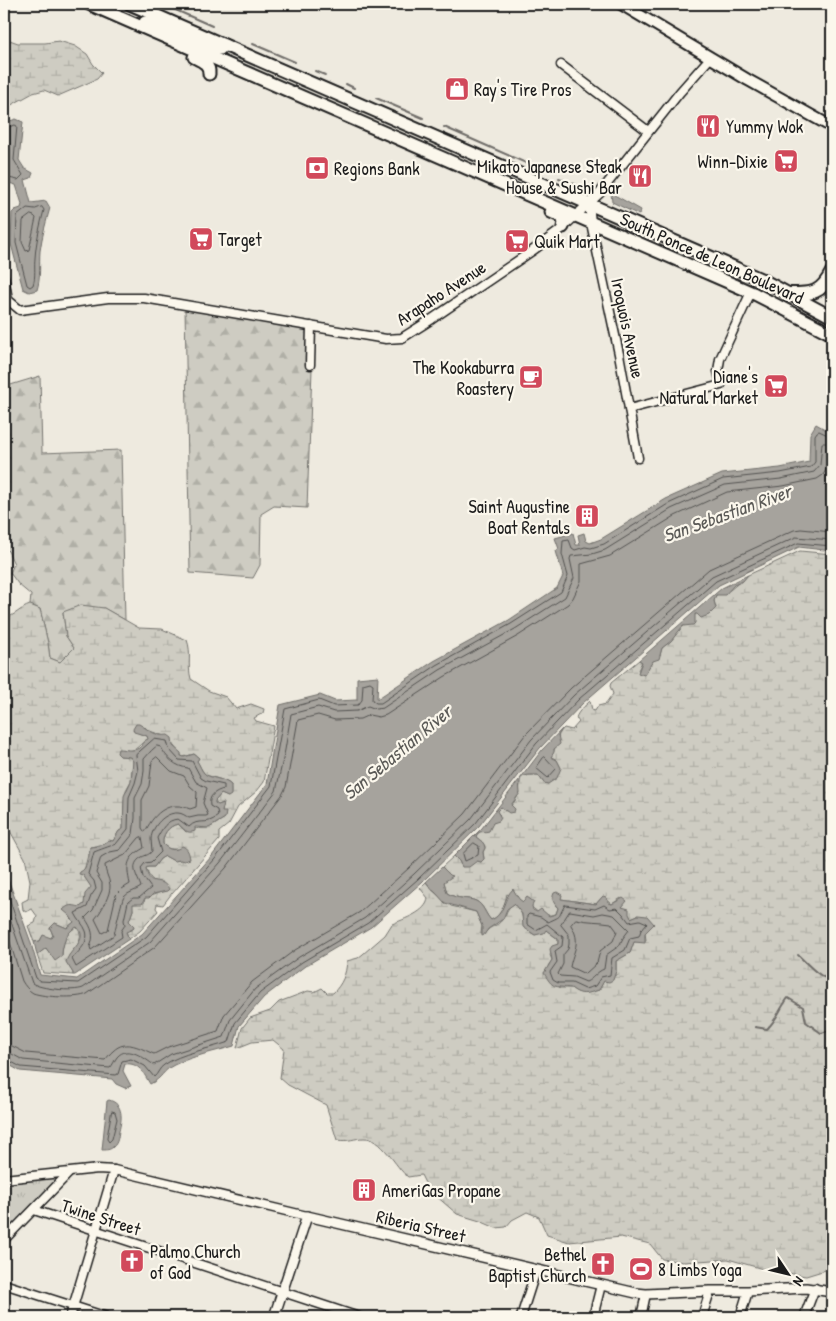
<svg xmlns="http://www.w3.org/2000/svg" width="836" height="1321" font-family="'Patrick Hand',sans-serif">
	<defs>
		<pattern id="forest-firs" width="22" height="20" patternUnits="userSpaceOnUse" patternTransform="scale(1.25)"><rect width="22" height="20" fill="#ceccc2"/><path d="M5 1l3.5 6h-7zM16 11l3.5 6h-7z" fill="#b0afa6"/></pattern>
		<pattern id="wetland-marsh" width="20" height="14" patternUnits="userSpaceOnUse" patternTransform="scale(1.25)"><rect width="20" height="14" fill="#ceccc2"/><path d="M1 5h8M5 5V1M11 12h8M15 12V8" fill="none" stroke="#b0afa6"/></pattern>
		<pattern id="park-tufts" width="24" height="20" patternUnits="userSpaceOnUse" patternTransform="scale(1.25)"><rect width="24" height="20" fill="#ceccc2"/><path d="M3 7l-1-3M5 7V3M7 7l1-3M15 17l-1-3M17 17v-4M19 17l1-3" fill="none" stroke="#b0afa6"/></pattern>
	</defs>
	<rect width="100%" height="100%" fill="#eeeadf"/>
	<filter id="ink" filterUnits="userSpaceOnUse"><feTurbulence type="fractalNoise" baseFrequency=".02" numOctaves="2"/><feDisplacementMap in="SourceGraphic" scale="10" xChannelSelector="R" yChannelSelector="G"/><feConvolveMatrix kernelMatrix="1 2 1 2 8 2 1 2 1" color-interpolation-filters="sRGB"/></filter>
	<g filter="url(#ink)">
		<g fill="url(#forest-firs)" stroke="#75746f">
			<path d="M185,308L307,329L306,368L312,369L307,508L274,506L261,514L260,565L253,578L190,573Z"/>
			<path d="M40,376L42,453L121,450L125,620L104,608L63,612L66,636L74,648L60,662L50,658L48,643L40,609L30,605L31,595L19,585L10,573L14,564L8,551L4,547V387Z"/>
		</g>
		<g fill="url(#wetland-marsh)" stroke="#75746f">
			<path d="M4,38L18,43H45L59,41L75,46L87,54L93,64L102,73L97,79L58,96L44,90L33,93L4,109Z"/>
			<path d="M800,551L832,554V1268L806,1276L763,1269L728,1259L683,1262L662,1259L650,1244L621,1237L569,1242L547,1235L539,1217L527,1212L512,1220L506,1227L496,1228L480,1221L457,1214L428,1189L421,1175L408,1177C395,1167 382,1137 364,1138C354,1138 349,1142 337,1140L326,1105L288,1085L280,1078L284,1049L273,1040L252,1042L237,1048L242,1028L250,1018L270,1011L279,1002L308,991L314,992L322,988L327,993H333C342,984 346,975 347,961L358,958L363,954L385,935L392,924C404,919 427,912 428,898L420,888L426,882L432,890L451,906L476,912L482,926L481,934L486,932C490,926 498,926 502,920C507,914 506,908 514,904C528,915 517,925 535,935L546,930L558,939V944L550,955L552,960L548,966L560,988H571C580,996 589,993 599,990L604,980L616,975V961L630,953L634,942L646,940L645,933L638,915L631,918L625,909L622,907L624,904L621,898L612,904L603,896L596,904L561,899L555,905L558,908L556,914C540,918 535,910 525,900L523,902L507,894C505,904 501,916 491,920C485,914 484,905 476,901C467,897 458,900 447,893L444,882L450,875L442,867L454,856L459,861L461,865L477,861L481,862L484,859L483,852L485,848C484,842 481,841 476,837L477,834L493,823L500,815L496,811L501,807L507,811C510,806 517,800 518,795C523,779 514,774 538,775L544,783L548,784L561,768L557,760L551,757C557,748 555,736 564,728L572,730L579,722L576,718C578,711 585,706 590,701L592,710L595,711L598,706L606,704L613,694L610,686L611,683L639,660L642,662L638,670L644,674L653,661L660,655L662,648L671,641L679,630L694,618L695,614L714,610L716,608L714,601L716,595L730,590L748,575Z"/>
			<path d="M30,605L40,609L48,643L50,658L60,662L74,648L66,636L63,612L81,605L104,608L139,628L162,629L187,640C192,653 187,665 191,679L209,691L226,697L236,709L251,704L264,709L263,713L254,718L256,721L274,726L264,782L257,791L238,807L229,824L219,832V840L172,894V893L163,905L157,904L156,908L158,911L140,931L129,939L126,932L134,927L129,921L133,910L132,904L144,903L145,898L169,889L162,882C153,884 148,876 146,868L148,867H154L160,859L165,856L174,861L180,860L179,849C172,849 168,850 163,844C162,835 168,826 178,824L186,832C196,827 197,829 206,828C214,827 219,821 225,818L222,812L223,803L218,805L215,803V801L221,794L228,797L231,785C224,778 208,778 204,773C201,769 199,765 197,761L199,758L194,754L183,757C177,751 171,740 163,736C157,732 149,733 145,727L138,733L147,736L149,739C139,742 138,753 125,750L120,756L130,757L133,761L131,781L126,790L124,801L123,829L119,831L113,841C105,843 99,846 90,847L83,875L92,887L84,904L69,915L74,922L67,928L55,923L50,928L53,935L51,938L42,937L40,941L34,942L28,926L35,923L37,916L32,909L26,912L23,910L22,902L28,899L30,881L25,858L4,820V618C14,617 20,608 30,605Z"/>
			<path d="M76,927C88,938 72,951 66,961L73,973V975L43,973L37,955L46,948L52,956H62C62,946 66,932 76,927Z"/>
		</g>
		<path fill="url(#park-tufts)" stroke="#75746f" d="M52,1178L55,1180L54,1183L4,1234V1183Z"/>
		<g fill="#a6a39d" stroke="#6f6d69">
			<path d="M16,119L23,122L19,160L24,168L33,173L31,178L25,180L31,203L46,201L50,208C46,222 42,236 40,251C39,264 41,277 37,290L29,292L23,289L11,244L12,213L15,210L21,208L22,204L16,185L5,182L4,123Z"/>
			<path d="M611,193L641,210L639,215L612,202Z"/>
			<path d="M816,424L832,433V551L799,547L719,585L583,703L540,748L479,826L422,882L371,927L305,966L264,997L239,1026L234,1046C214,1052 192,1056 174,1065C162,1071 163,1078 150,1084C144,1074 139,1062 125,1064L123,1071L131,1086L125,1088L116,1084L112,1079L20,1071L4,1062V868L30,940L40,975L77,979L142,934L212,856L267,784L280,705L320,695L335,701L357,700V678L378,676L377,699L434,661L509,620L557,588L563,576L556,551L559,549L555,538L573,533L576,545H580L578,535L584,533L586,541L590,543L601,539L666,499L722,474L780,468L809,462L810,434Z"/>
			<path d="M748,575L743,581L734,585L725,595H716L714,601L716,608L709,615L701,618L697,614H695V623L693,625L683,626L671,641L662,648L659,659L653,661L644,675L638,673L642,662L639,660L722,588Z"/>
			<path d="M136,724H139C149,730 156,737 168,735L172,738L173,746L181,753V756L184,757L194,754L199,758L197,761C200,765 201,770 204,773C207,778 224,778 231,785V795L228,797L221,794L215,801V803L218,805L224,803L222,812H226L225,818L209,828L195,827V831C186,835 184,828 178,824C168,826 162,835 163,844C168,850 176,852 182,846C188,848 189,853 190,859L184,861L180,860L174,861L165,856L160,859L154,867H148L146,868C149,884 153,879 163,883C164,883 169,888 169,889L167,891L153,894L149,898H145L142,904H133V910L129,921L134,926L133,929L126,932L129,939L75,975H73V973L66,962C69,949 90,940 77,927C66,931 62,946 62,956L55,961L46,948L37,955L34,942L40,941L43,935L51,938L53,935L50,928L55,923L67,928L74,922L69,915L63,910C69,904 72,905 80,907L84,904L85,894L91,887L83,875L79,874L80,872C88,869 89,855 90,847L100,846L109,840L113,841L119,831L123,829L124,796L131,781L133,761L130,757L120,756L117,753L118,749C125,749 132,752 139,748C144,744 142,741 148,739L147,736L134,732L133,729Z"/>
			<path d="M562,729L558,735L560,744L554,749V752L551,757L557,760L561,768L557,778L548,784L544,783L538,775C532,775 524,774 520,779L542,750Z"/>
			<path d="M519,780L520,793L511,805L515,809L514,812L509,813L501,807L497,811L501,818L499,821L493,823L489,831C484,833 478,829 476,837C481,841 484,842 485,848L483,852L484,859L481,862L477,861L469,867H462L459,861L454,856L482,828Z"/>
			<path d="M442,867L450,875L453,876L444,882L447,893C458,900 467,897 476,901C484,905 485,914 491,920C505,915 503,898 513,889L519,899L523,902L527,897L534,902L532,906L533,910L537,912L541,909L549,916L556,914L558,908C554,903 551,900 554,893L557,892L562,895L561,899L596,904L603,896L606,897L609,903L612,904L623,898L627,901L622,907L629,909V914L631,918L638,915L647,916L654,924L645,933V943L634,942L630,953L616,961V971L613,980L609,982L604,981L599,990C588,993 582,997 571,988C554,986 553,989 544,973L552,960L550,949L552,946L558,944V939L546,930L544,933L535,935L523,927L522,914L514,904L507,909L503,919L488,929L484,935L482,936V926L476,912L445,903L426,882Z"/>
			<path d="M109,1100C124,1104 122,1119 119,1131C118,1137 118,1143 113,1147C110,1150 106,1150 102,1150L107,1101Z"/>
		</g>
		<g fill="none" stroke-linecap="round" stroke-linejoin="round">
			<g stroke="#535250" stroke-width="1">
				<path d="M4,128L15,125L17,126L14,160L23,175L18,180L4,177"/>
				<path d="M42,207L44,210C40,226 36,242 35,258C34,267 36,276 33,285L30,287L27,285L16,243L17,216L27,208L35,209Z"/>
				<path d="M31,215L34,216L36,218L29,250L26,251L22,242L23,221Z"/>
				<path d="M154,739L167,741L169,749L179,760L192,761L201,778L206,781L224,785V789C215,791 208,796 210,806L217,810L218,816C205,827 199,817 189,827L178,819C166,820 162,829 157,838L161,852L151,862L145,863L141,868L143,877L151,888L139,898H133L128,902L124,920L125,925L121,931L122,937L76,967L72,959C78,952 90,942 86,931C84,925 78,920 75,913L87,907L91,896L96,889L94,881L88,874L94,852C99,850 110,846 116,844L128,829L129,797L135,783L138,771L136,755Z"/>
				<path d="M157,746L161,747C166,758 176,767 188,768L196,782L207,788L203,803L208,815L206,816H198L189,818C186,816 182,813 178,813C165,812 152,826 151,839C151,843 152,847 152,851C149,855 146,855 142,857C128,865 138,877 141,887C136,891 128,892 124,897C122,899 115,930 114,935L91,950L90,947C95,936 92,928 85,918L93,910L102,890V883L96,873L101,857L110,852L120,850L133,834L135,818V798L142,784L144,771V759L151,751Z"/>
				<path d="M157,757L171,771L184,776L190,786L197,792L196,807L190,809C170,800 155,812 146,830L144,831L142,828V800L149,786L152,761Z"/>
				<path d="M545,757L556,769L548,778L536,768L543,758Z"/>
				<path d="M142,837L144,848C126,858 126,865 130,884L122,889L116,895L108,930L102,933L95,919C101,912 111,894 110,885C109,877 105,873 105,865L125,855L139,838Z"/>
				<path d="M474,843L479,846L478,855L465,861L463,854Z"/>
				<path d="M4,883L36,978L40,981L78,983L146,937L215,859L271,786L285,709L319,700L334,706L358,705L362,700L363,684L370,682L373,684L372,700L376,703H381L437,665L511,624L561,592L568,576L562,554L563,541L569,540L572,548L575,550L585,547L591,548L604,544L668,504L723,479L780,473L811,467L815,462V435L817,432L819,431L832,437"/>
				<path d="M4,901L32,983C40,989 73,992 83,988L150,942L220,863L276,791L285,750L291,714L318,707L334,712L357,711L368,706L376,709L383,708L440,670L515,629L565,597L574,578L570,559L571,556L592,554L605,550L671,509L725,485L781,479L814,472L820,465L822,443H832"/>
				<path d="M565,905L595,909L604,905L610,909L617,908L623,914L629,922L640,920L647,923L641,930L639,936L630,938L625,950L612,958L610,975L601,977L595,986L585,989L572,983H558L553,980L550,972L557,962L555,951L562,946L563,937L547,924L536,930L527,924V916L529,914L541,917L548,922C564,915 557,918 565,905Z"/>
				<path d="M570,911L594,915L603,913L614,915L629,930L623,938L619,946L606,955L604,969C596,972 593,979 586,982L574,977L560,976L558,974L563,964V955L568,949L569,944V935L561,925Z"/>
				<path d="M576,919C588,922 599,921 611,923L617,931L613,941L600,951L597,963L585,974L570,967C573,950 582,943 571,925Z"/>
				<path d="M4,923L22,981C25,986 28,990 33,993C44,997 77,999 87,994L155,947L226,868L282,795L286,787L298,720L318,715L335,720L360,719L369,715L379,717L386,715L444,677L518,636L568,604L573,598L581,581V564L610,556L675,516L727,492L783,486L817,479L823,475L827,468L829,452L832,451"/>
				<path d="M4,1044L12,1046L26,1053L105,1060C108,1057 110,1053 113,1051C126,1038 141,1049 154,1054L168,1047L218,1031L224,1015L252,982L295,950L360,912L409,868L465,814L525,735L571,688L709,569L794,530L801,529L832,532"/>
				<path d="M4,1052L10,1053L23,1060L110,1068C113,1065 114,1061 117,1057C128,1044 145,1059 154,1065L171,1054L224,1037L230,1020L255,989L299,957L365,918L414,874L471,819L531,740L574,695L712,576L796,537L832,540"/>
				<path d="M4,1058L21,1067L116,1075L118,1074L122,1061L131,1059L145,1066L154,1077C158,1074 159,1068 164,1065C181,1053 209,1049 229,1042L235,1023L260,993L302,962L368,923L418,879L476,823L536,744L579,699L716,581L798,543L832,546"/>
				<path d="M112,1111L115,1112L117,1119L112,1139L109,1142L107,1139Z"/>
			</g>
			<g stroke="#6f6d69" stroke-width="2">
				<path d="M162,4L212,26"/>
				<path d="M253,44L295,62"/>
				<path d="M315,71L325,75"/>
				<path d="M346,84L354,88"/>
				<path d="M376,98L423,118"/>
				<path d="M444,127L535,167"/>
				<path d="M559,178L592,191"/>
				<path d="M798,955C807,963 819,978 832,980"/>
				<path d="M755,1027L767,1029C778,1018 779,1010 788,998L803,1007L806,1022L821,1033L832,1030"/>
			</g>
			<defs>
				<g id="minor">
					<path d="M561,65L648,131"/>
					<path d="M589,203L591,223L619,354L638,458"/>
					<path d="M4,277L8,300L20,310L108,298H144L386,339L402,338L432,319L532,251L558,232L599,194L680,92L710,58"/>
					<path d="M310,365L311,326"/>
					<path d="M629,409L721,385L718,371L720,359L751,292"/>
					<path d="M4,1179L98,1169L114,1170L307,1216"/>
					<path d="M34,1210L359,1317"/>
					<path d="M4,1240L69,1173"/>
					<path d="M4,1284L107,1317"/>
					<path d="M70,1317L114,1170"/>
					<path d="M521,1317L536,1270"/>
					<path d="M593,1317L601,1285"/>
					<path d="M641,1317L646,1294"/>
					<path d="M702,1317L710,1291"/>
					<path d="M740,1317L748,1291"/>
					<path d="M804,1317L815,1288"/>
				</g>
				<path id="tertiary" d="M274,1317L307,1216L636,1293L646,1294L710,1291H748L806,1288L832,1292"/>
				<path id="secondary" d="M621,4L748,80L832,127"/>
				<g id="primary">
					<path d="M89,4L753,293L832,334"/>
					<path d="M130,4L722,262L763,280L832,317"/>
					<path d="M145,22L165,28L211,49H220L224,45"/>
					<path d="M194,57C202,61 210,64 209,74"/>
					<path d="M551,212L562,217L564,223L563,227"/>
				</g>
				<path id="trunk" d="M789,294C812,294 821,294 832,272"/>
			</defs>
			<use href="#minor" stroke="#1c1c1c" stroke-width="11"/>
			<use href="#tertiary" stroke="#1c1c1c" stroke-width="12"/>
			<use href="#secondary" stroke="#1c1c1c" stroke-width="14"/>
			<use href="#primary" stroke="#1c1c1c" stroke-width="15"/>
			<use href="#trunk" stroke="#1c1c1c" stroke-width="16"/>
			<use href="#minor" stroke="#fbf7ec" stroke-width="8"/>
			<use href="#tertiary" stroke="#fbf7ec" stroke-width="9"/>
			<use href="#secondary" stroke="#fbf7ec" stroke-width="10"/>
			<use href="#primary" stroke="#fbf7ec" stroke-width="11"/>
			<use href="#trunk" stroke="#fbf7ec" stroke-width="12"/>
		</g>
	</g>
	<defs>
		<symbol id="shop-square" viewBox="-11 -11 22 22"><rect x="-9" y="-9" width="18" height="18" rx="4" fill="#d1495b" stroke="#fbf7ec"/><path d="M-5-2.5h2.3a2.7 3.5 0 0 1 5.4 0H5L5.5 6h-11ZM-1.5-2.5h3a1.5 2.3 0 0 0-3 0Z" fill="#fff"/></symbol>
		<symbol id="restaurant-square" viewBox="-11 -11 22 22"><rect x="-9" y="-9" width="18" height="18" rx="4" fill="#d1495b" stroke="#fbf7ec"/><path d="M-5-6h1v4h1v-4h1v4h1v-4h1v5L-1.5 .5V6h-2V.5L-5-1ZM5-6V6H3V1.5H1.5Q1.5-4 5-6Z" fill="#fff"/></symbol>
		<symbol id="supermarket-square" viewBox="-11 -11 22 22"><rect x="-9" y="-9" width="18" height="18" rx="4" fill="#d1495b" stroke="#fbf7ec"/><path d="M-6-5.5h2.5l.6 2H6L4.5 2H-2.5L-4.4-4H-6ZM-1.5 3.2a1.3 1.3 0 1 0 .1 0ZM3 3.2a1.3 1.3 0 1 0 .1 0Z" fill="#fff"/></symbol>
		<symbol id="bank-square" viewBox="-11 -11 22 22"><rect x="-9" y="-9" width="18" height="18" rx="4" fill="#d1495b" stroke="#fbf7ec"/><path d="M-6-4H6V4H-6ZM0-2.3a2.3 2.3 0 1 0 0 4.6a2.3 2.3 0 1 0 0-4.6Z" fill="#fff"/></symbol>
		<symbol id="cafe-square" viewBox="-11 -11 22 22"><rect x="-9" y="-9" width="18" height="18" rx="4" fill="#d1495b" stroke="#fbf7ec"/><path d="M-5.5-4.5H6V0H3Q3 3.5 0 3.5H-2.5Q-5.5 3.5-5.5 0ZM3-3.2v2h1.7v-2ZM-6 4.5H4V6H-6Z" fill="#fff"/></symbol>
		<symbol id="building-square" viewBox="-11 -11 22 22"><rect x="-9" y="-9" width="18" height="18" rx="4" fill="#d1495b" stroke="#fbf7ec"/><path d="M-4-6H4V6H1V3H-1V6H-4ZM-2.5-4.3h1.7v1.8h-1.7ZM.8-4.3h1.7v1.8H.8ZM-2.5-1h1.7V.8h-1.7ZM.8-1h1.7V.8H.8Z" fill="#fff"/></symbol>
		<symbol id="church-square" viewBox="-11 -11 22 22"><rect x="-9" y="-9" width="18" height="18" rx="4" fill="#d1495b" stroke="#fbf7ec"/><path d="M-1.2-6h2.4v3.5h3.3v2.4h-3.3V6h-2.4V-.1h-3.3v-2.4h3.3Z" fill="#fff"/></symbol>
		<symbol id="stadium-square" viewBox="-11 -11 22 22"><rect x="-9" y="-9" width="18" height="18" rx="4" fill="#d1495b" stroke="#fbf7ec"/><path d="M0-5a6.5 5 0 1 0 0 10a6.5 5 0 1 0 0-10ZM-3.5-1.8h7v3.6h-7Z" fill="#fff"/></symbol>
	</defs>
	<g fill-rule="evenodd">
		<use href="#shop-square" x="443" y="75" width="28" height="28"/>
		<use href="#restaurant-square" x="694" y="112" width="28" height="28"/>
		<use href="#supermarket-square" x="772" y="147" width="28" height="28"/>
		<use href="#bank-square" x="303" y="154" width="28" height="28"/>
		<use href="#restaurant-square" x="626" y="162" width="28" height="28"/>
		<use href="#supermarket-square" x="187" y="225" width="28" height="28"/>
		<use href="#supermarket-square" x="503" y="227" width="28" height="28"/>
		<use href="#cafe-square" x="517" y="363" width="28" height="28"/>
		<use href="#supermarket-square" x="762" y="372" width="28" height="28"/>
		<use href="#building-square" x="573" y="502" width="28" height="28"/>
		<use href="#building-square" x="350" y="1176" width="28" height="28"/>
		<use href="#church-square" x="118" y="1247" width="28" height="28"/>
		<use href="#church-square" x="589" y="1250" width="28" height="28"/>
		<use href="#stadium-square" x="627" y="1255" width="28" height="28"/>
	</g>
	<g text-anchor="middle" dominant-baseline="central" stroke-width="4.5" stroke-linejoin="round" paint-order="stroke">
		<g font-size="18" fill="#1c1c1c" stroke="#fbf7ec" text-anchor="start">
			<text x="474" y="89">Ray's Tire Pros</text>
			<text x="726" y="126">Yummy Wok</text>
			<text x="768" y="161" text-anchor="end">Winn-Dixie</text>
			<text x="622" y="166" text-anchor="end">Mikato Japanese Steak<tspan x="622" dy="21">House &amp; Sushi Bar</tspan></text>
			<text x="334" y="168">Regions Bank</text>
			<text x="218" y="239">Target</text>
			<text x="534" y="241">Quik Mart</text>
			<text x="514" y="367" text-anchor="end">The Kookaburra<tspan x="514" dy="21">Roastery</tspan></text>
			<text x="758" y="376" text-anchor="end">Diane's<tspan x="758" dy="21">Natural Market</tspan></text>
			<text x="570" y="506" text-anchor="end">Saint Augustine<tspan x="570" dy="21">Boat Rentals</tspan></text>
			<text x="382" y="1190">AmeriGas Propane</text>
			<text x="150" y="1251">Palmo Church<tspan x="150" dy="21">of God</tspan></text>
			<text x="586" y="1254" text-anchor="end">Bethel<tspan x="586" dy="21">Baptist Church</tspan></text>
			<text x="658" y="1269">8 Limbs Yoga</text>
		</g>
		<g font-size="18" fill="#1c1c1c" stroke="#fbf7ec">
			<text transform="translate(712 258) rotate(24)">South Ponce de Leon Boulevard</text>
			<text transform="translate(441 293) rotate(-33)">Arapaho Avenue</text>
			<text transform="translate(628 328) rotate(78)">Iroquois Avenue</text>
			<text transform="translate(101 1217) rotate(18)">Twine Street</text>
			<text transform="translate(421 1226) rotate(13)">Riberia Street</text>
		</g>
		<g font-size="19" font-style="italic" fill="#5a5956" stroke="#fbf7ec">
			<text transform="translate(727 513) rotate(-20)">San Sebastian River</text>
			<text transform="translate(397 752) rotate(-40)">San Sebastian River</text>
		</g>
	</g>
	<rect width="836" height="1321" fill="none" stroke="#fbf7ec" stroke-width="20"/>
	<rect x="10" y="10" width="816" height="1301" fill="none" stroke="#1c1c1c" stroke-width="2" filter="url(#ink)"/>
	<g transform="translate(788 1274) rotate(125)" stroke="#fbf7ec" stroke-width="4" paint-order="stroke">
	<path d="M0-4L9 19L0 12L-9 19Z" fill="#1c1c1c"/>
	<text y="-8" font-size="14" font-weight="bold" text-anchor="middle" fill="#1c1c1c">N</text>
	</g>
</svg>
